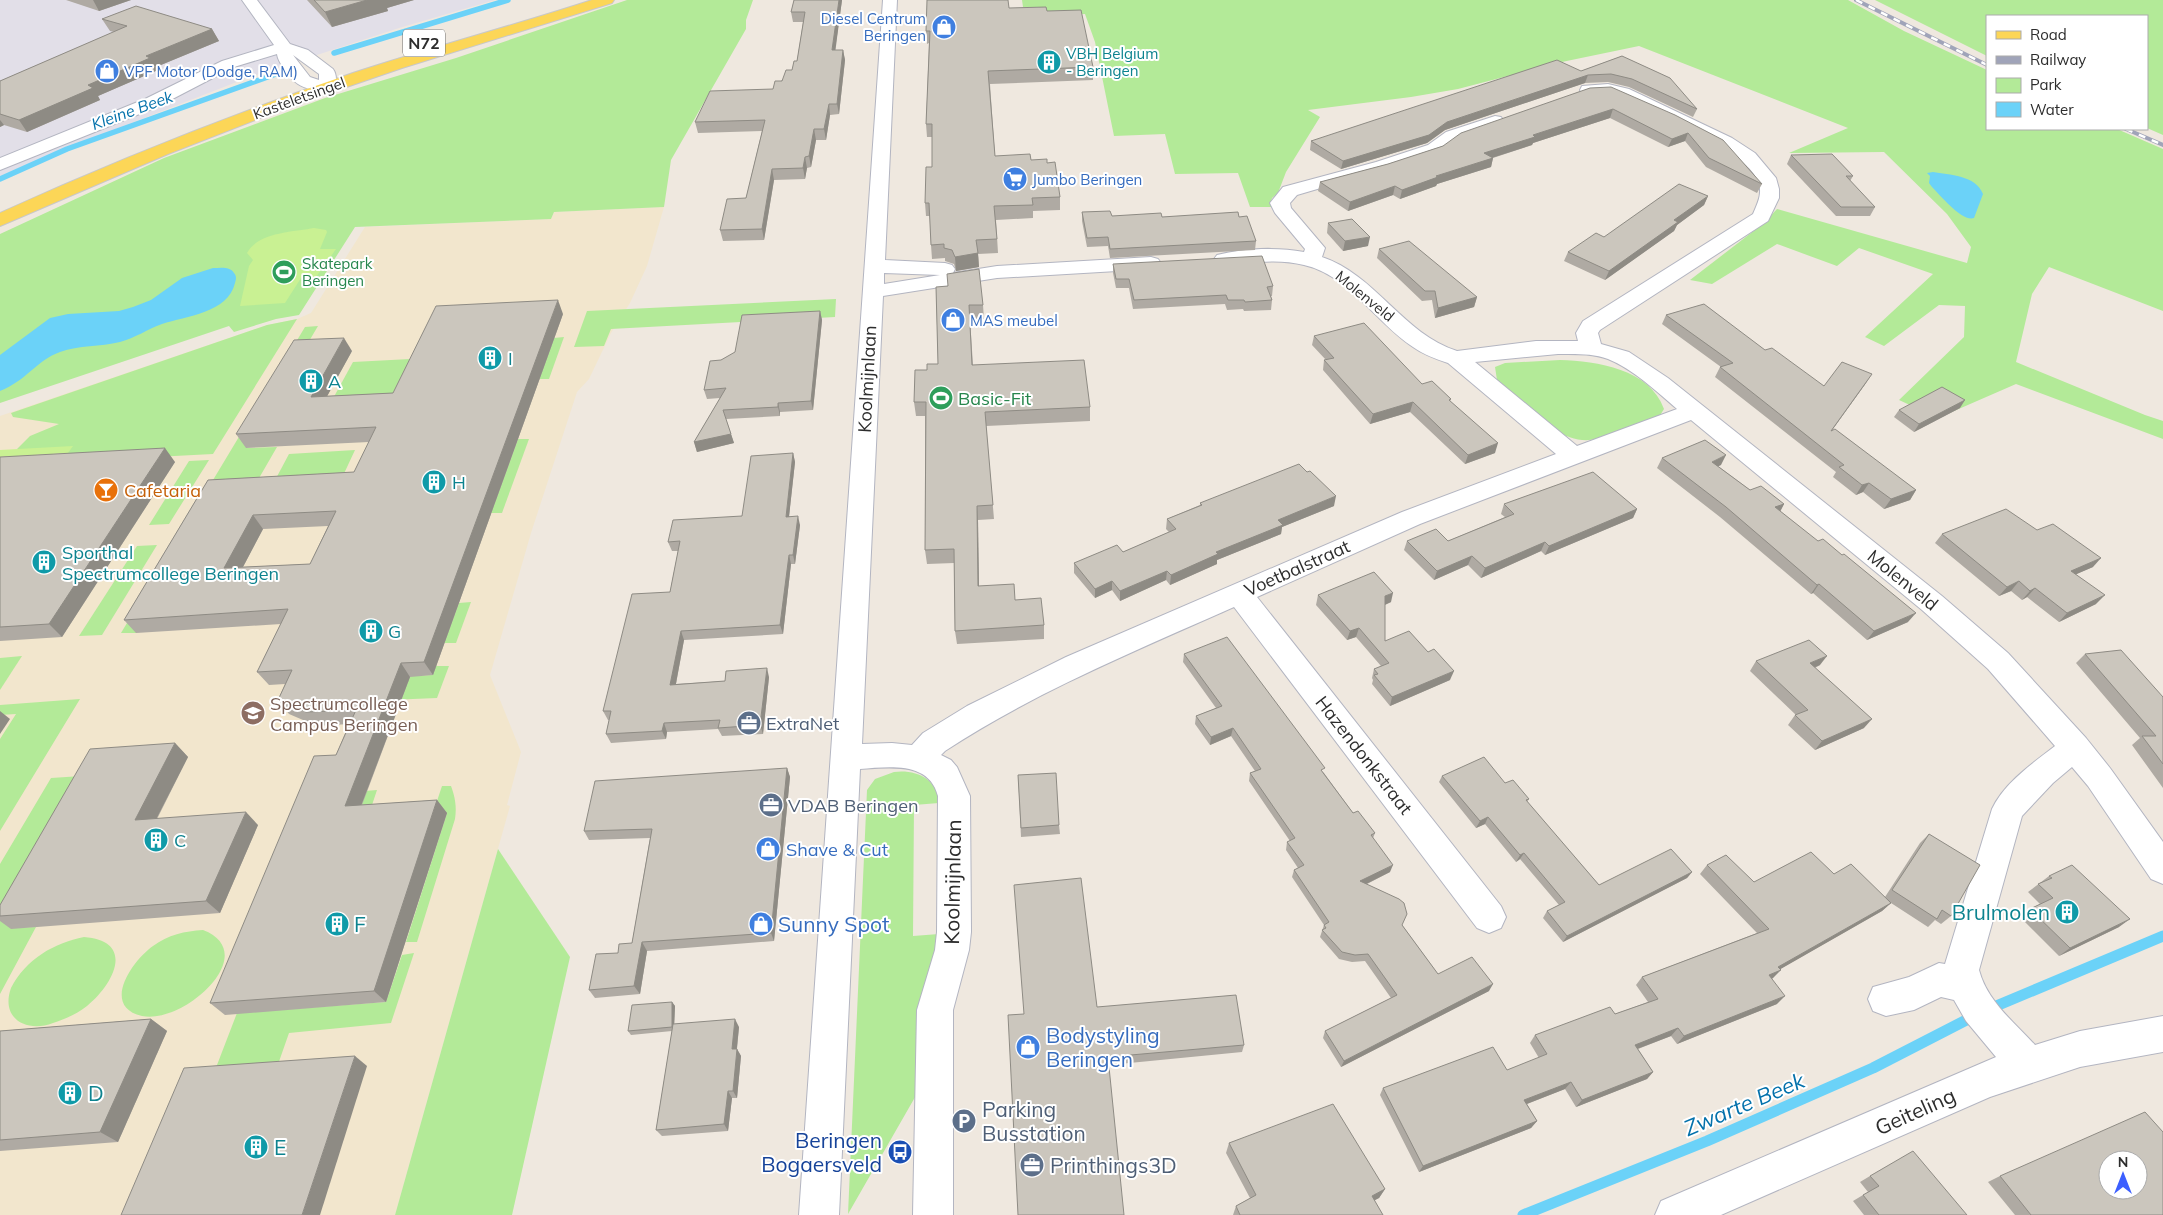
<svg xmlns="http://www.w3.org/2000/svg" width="2163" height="1215" font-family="Mulish,sans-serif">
	<rect width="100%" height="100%" fill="#efe8df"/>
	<path fill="#e2dfe8" d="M0,0H495L399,28L247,78L57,152L0,176Z"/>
	<path fill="#f2e6cd" d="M664,207L647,266L630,303L611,333L589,379L577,392L531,533L490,675L521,752L507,805L510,806L395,1215H0V416L267,325L297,319L311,313L365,227L551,219L554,212Z"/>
	<g fill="#b3ea98">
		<path d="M627,0H753L746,20V29L671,160L664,207L554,212L551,219L355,227L299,315L276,319L234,332L229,326L0,403V234L164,158L325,98L456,58Z"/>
		<path d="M1022,0H1848L1904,31L1987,70V129H2117L2163,149V311L2049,267L2032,294L2016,362L2145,415L2163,421V439L2016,384L1938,418L1899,400L1964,337L1965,306L1939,305L1884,346L1865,337L1933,274L1859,248L1837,266L1777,244L1712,284L1690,280L1764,223L1777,209L1967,263L1971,247L1947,214L1884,152L1789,153L1848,128L1639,46L1557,63L1458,89L1411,97L1308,110L1320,117L1286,172L1278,193L1272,198L1271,202L1273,207H1250L1238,173L1175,174L1165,134L1114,136L1095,42L1085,14L1041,16L1039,7H1023Z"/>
		<path d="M1875,0H2163V135L2147,128V16H1987V56Z"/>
		<path d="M836,299L835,317L611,329L604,346L574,347L587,311Z"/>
		<path d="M297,319L213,454L0,465V457L68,453L17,449L30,436L59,424L13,417L11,413L267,325Z"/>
		<path d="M318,326L246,448L277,447L251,492L136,633H121L305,327Z"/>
		<path d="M564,337L549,379H539L554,338Z"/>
		<path d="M410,359L389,401L330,404L353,362Z"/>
		<path d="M1560,360C1597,361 1650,369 1664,409L1659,417C1638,424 1617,435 1596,439C1559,448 1522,402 1497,380L1495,367L1505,363Z"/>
		<path d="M518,439H529L502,513H491Z"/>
		<path d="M355,450L341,480L273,484L289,454Z"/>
		<path d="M209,460L169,524L149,525L189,461Z"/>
		<path d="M157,545L102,635L79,636L137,546Z"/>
		<path d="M471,602L456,643H444L459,603Z"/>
		<path d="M22,656L0,690V658Z"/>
		<path d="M436,666H449L437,698L389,700L397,677L432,675Z"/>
		<path d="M80,699L0,831V739L16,714L0,715V705Z"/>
		<path d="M894,772C915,769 939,779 939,803L914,805L913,936L939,934L918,1092L848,1214L867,790L875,779Z"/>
		<path d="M97,775L11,928L36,927L0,994V864L51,778Z"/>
		<path d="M442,786H451C455,797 457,807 455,819L417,942H406L447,813L343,820L353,792L377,790L370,811L435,807Z"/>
		<path d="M498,849L570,957L512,1215H395Z"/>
		<path d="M203,930C263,953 184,1025 142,1016C100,1006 133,960 153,946C168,935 185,931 203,930Z"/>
		<path d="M84,937C136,941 114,984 87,1006C77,1014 65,1019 53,1023C27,1033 0,1019 11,988C26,959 54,943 84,937Z"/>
		<path d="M414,953L391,1023L289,1033L275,1073L212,1078L237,1013L386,1002L402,955Z"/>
	</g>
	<g fill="#c9f193">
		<path d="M314,228L326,230L327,232L320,249H336L316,277L301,278L285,303L240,306L249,266L253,260L247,253C258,232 294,232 314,228Z"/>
		<path d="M73,446L68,453L0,457V450Z"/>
	</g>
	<g fill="#6bd2f8">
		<path d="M1933,172C1949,175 1976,175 1983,194L1974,218C1962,222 1941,196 1932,187L1929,183L1930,176L1927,173Z"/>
		<path d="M213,268C220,268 230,266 234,273C237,276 236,280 235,283C228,313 186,316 162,324C148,329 135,338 120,342C100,347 79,345 60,352C37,360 26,381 0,391V355L50,318L68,314L119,311L133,307L151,300L182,278Z"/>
	</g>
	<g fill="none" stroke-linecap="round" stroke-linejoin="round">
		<g stroke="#6bd2f8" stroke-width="5.5">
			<path d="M334,53L508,0"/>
			<path d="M0,179L67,149L276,74"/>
		</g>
		<g stroke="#6bd2f8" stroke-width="11">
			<path d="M1989,1009L2163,936"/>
			<path d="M1523,1215L1707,1141L1873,1068L1974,1016"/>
		</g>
		<defs>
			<g id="minor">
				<path d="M242,0H257L290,44L308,50L333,69C337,74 337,85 333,91C324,93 305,89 298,84C291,79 278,63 277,54L234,67L157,107L0,170V158L145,99L222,61L274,45ZM293,55L319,74V80L310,77Z"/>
				<path d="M883,0H897L885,260L945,263L952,265L955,269L953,273L997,266L1151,257L1158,259L1161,263L1158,267L1151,269L997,278L883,296L862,744L892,743L912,745L923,733L967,706L1066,657L1402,512L1556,454L1448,363C1436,359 1424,355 1413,347C1376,323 1349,275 1304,265C1278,258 1250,263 1224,265L1217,263L1214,259L1217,255C1243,248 1277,247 1304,252L1305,249L1275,213L1270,203L1283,187L1376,162L1428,145L1446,132L1495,116L1501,117L1504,121L1501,125L1458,140L1440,153L1386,171L1358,177L1297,195L1290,203L1291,208L1325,248L1322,257C1376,275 1403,334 1457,351L1536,341H1578L1576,333L1583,321L1753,214C1758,202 1763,193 1758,181C1746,149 1649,112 1617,97C1605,93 1594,96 1582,94L1580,90L1582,86L1608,84L1629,89L1732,138L1755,153L1776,178L1779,189V198L1768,221L1600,330L1598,333L1601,344L1629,352L1668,378L1942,596L2008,653L2086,738L2110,768L2163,842V884L2151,879L2088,786L2072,767L2053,783L2022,816L1979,970C1987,1001 2014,1022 2035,1045L2080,1031L2163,1016V1052L2080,1067L1990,1097L1721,1215H1655L1661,1201L1996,1057L1966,1021L1954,1000L1941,997L1914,1010L1886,1016L1873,1011L1868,999L1873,987L1909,977L1939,963L1945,964L1992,809C2004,783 2033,763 2055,746L1988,669L1922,610L1691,420L1420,524L1257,597L1501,906L1506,917L1501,928L1489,933L1477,928L1234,607C1135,651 1035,692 945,751L941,755L951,760L957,767L970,796L971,932L969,950L953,1010V1215H913L917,1010L935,950L937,932L938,796C929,761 889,767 860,769L839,1215H799ZM884,273L940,275L884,284ZM1558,354C1574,354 1592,353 1608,359C1633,369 1656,391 1677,409L1577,446L1475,362Z"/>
			</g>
			<path id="major" d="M592,0H614L612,3L402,68L291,106L168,154L0,226V213C115,161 233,114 353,73C432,47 513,26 592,0Z"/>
		</defs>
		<use href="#minor" stroke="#b3b5c1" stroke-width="2"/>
		<use href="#major" stroke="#c8c8c8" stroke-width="2"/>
		<use href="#minor" fill="#fff" fill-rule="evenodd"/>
		<use href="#major" fill="#fcd657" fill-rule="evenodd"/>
		<defs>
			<g id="rail">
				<path d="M1856,0L1987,65"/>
				<path d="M2126,129L2163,145"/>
			</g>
		</defs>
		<use href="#rail" stroke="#a0a4b9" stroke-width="4"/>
		<use href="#rail" stroke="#fff" stroke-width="2.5" stroke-dasharray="7" stroke-linecap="butt"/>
	</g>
	<g fill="#afaaa3" fill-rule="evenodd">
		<path d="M66,0H131L99,11Z"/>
		<path d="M307,0H414L387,8L388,11L332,27Z"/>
		<path d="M794,0H842L835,50H843L845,60L839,114L830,115L826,140H816L811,167L807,168L805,179L774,180L764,240L723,241L720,230L746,198L762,131L698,133L695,122L773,89L792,70L797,61L803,22H793L791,12Z"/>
		<path d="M1009,8L1047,11L1093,67V80L990,84L995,156L1031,160L1047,163L1060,197V210L1033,211V218L996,220L998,253L978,254L979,267L956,271L954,264L945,261V258L932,259L931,245L930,216H926L925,203L932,167V137H927L926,124L929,43L927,44L926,31Z"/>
		<path d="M102,19L212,29L219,41L156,67L158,70L98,96L100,100L27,132L4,125L0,127V81L114,32L110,31Z"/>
		<path d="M1622,56L1697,109L1693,117L1629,87L1608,82L1585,83L1445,130L1427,143L1341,169L1310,150L1311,141L1581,71Z"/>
		<path d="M1590,88L1675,115L1762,184L1757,193L1706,167L1685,141L1668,147L1610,118L1533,143L1532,145L1493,158L1491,167L1437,184L1436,186L1400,199L1393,195L1348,211L1318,191L1320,182L1388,164L1443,146Z"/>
		<path d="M1791,155L1853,176L1850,181L1875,207L1870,216H1836L1787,164Z"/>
		<path d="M1708,196L1704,205L1677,225L1674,231L1605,280L1564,261L1568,252Z"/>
		<path d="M1082,212L1112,216L1162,217H1239L1256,241L1255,250L1110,258L1108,246L1087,247L1082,221Z"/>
		<path d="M1328,223L1368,246L1343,251L1327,233Z"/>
		<path d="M1379,249L1477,297L1474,307L1435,318L1432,300L1422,301L1377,258Z"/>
		<path d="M1113,264L1273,286L1272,296H1271L1272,300L1271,310L1244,311L1243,309L1227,310L1225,304L1133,309L1129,288H1116L1113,273Z"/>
		<path d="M936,287L983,305L984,319H970L973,365L1090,407V421L986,426L994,519L978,520L979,586L1015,600L1044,625V639L957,644L955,631L954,563L927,564L925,550V416H916L914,402L927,370L938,364Z"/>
		<path d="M820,311L822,320L813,410L780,412V416L726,419L734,443L697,452L694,442L720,398L707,399L704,390L721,360Z"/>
		<path d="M563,314L433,675L410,677L362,805L437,800L447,813L386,1002L225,1015L210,1003L336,755L349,724L317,726L289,714L278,700L285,684L269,685L257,672L281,624L136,633L124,620L208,480L354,472L369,442L246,448L236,434L352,351L327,396L393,393ZM328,526L310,564L243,567L263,529Z"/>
		<path d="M1666,315L1765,350L1824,386L1866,383L1832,430L1916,490L1910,500L1884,509L1863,492L1856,495L1833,477L1836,472L1715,377L1720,367H1721L1662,324Z"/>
		<path d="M1314,336L1422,384L1451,399L1450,401L1495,453L1465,464L1410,412L1370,424L1323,370L1324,360H1326L1312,345Z"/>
		<path d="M1960,408L1914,432L1894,417L1899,410Z"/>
		<path d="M793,453L795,462L789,516L800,525L795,564H791L783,634L684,640L676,684L725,681L769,677L763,734L722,736L718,729L667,732L666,739L611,743L606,734L609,720H608L603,711L670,592L678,551H672L668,542L742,516Z"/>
		<path d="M0,457L175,462L62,637L0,641Z"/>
		<path d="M1662,458L1721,465L1718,466L1750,490L1784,504L1780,511L1908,622L1867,640L1813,593L1811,594L1720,517L1657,468Z"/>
		<path d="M1200,503L1334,506L1282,527L1281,534L1217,560V564L1170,585L1166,580L1120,601L1112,590L1095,598L1074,573V563L1123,552L1169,532L1166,529L1167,519L1200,505Z"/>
		<path d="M1504,504L1637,509L1633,518L1545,555L1541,551L1481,578L1468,565L1434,580L1404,550L1407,541H1448L1505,517L1501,514Z"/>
		<path d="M2037,530L2093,567L2076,574L2096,604L2059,622L2027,597L2022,600L2011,591L1999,596L1935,543L1942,534Z"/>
		<path d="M1318,595L1391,602L1385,605V641L1450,680L1390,706L1372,684L1373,680L1372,678L1374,669L1381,666L1356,637L1347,640L1316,605Z"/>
		<path d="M1184,654L1324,773L1353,813L1375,833L1373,838L1390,872L1367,884L1402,925L1438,974L1489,991L1341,1067L1323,1038L1325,1031L1391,998L1365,961L1352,962L1339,959L1320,937L1324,925L1292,877L1294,870L1298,868L1286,850L1287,842L1290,841L1249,781L1250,773L1255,771L1231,736L1210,745L1195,724L1196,716L1216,708L1183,662Z"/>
		<path d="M2085,654L2163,697V788L2132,745L2140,738L2076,663Z"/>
		<path d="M1756,661L1820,665L1815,668L1864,728L1815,750L1788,725L1795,715H1796L1750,671Z"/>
		<path d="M175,743L188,757L157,819L258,825L220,913L11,929L0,921V905Z"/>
		<path d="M787,768L790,777L774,941L647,951L640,994L595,998L589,990L618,953L632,943L650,838L589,840L584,831Z"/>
		<path d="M1018,775L1059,825L1060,834L1021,837Z"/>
		<path d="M1442,776L1505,783L1529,799L1527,802L1599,885L1692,872L1687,878L1563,942L1543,918L1547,911L1559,905L1520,859L1516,862L1485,824L1476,828L1439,782Z"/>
		<path d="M1929,834L1951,916L1941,924L1935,920L1928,927L1891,903L1882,911L1780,969L1772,979L1777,1004L1677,1044L1671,1036L1638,1049L1653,1072L1647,1079L1576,1107L1565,1089L1527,1104L1537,1121L1531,1128L1419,1172L1380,1095L1383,1088L1507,1070L1539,1058L1530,1043L1535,1035L1615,1014L1648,1002L1636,985L1642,977L1757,933L1700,874L1707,865L1754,882L1834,874L1885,897L1920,843Z"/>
		<path d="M2049,876L2119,927L2059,956L2020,917L2030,909L2040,904L2028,892Z"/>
		<path d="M672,1002L675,1006L674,1024L739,1027L737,1049L741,1056L737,1098H732L728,1131L662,1136L656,1130L672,1031L631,1035L628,1031Z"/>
		<path d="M1097,1007L1244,1045L1242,1052L1109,1065Z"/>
		<path d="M151,1019L167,1031L118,1142L0,1151V1031Z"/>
		<path d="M1229,1143L1385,1189L1379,1198L1374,1200L1383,1215H1233L1236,1206L1250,1198L1226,1153Z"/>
		<path d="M1870,1176L1967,1215H1864L1853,1201L1868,1192L1860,1182Z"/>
		<path d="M2000,1176L2163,1215H2015L1988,1182Z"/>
	</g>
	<g fill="#8e8b84">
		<path d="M93,0H131L99,11Z"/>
		<path d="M367,0H414L387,8L388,11L332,27L325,12Z"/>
		<path d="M839,0H842L834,61L832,50Z"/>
		<path d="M212,29L219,41L156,67L158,70L98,96L100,100L27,132L19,120L146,56Z"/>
		<path d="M843,50L845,60L839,114L837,104Z"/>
		<path d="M1588,75L1585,83L1445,130L1427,143L1341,169L1343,161L1447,122Z"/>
		<path d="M829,104L830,115L826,140L824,129Z"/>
		<path d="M1613,109L1610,118L1533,143L1532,145L1482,161L1484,153L1533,135Z"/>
		<path d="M0,120L4,125L0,127Z"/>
		<path d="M814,129L816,140L811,167L809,156Z"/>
		<path d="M1688,133L1685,141L1668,147L1672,139Z"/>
		<path d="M805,157L807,168L805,179L803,168Z"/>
		<path d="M1493,158L1491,167L1437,184L1436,186L1400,199L1402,190L1436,176Z"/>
		<path d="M772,169L774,180L764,240L762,229Z"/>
		<path d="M1395,186L1393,195L1348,211L1350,202Z"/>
		<path d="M1708,196L1704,205L1677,225L1674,231L1605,280L1609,271L1674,220Z"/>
		<path d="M1370,237L1368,246L1343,251L1345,241Z"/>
		<path d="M978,253L979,267L956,271L955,257Z"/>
		<path d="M1477,297L1474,307L1435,318L1438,308Z"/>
		<path d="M558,300L563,314L433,675L424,662Z"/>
		<path d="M820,311L822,320L813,410L811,401Z"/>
		<path d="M344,338L352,351L319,411L311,397Z"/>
		<path d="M1872,374L1866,383L1825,440L1831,431Z"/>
		<path d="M1965,400L1960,408L1914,432L1919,424Z"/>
		<path d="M1413,402L1410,412L1370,424L1373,414Z"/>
		<path d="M778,403L780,412V416L778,407Z"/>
		<path d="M731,434L734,443L697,452L694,442Z"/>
		<path d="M1498,443L1495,453L1465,464L1468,455Z"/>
		<path d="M165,448L175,462L62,637L49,624Z"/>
		<path d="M793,453L795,462L788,526L786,517Z"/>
		<path d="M1726,455L1721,465L1707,471L1712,462Z"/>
		<path d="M1869,483L1863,492L1856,495L1862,485Z"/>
		<path d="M1916,490L1910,500L1884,509L1891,499Z"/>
		<path d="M1336,496L1334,506L1282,527L1281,534L1217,560V564L1170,585L1171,575L1278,520Z"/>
		<path d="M1784,504L1779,514L1775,507Z"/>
		<path d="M977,506L978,520L979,600L978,586Z"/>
		<path d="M1637,509L1633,518L1545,555L1549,546Z"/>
		<path d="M253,515L263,529L235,582L224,568Z"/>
		<path d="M798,516L800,525L795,564L793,555Z"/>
		<path d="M1545,542L1541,551L1481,578L1485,568Z"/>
		<path d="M789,555L791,564L783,634L780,625Z"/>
		<path d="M1472,556L1468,565L1434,580L1437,571Z"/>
		<path d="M2101,558L2093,567L2063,580L2071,571Z"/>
		<path d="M1167,571L1166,580L1120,601V591Z"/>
		<path d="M1112,581V590L1095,598V589Z"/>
		<path d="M2019,581L2011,591L1999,596L2007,587Z"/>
		<path d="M1819,584L1813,593L1811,594L1817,585Z"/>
		<path d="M2035,588L2027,597L2022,600L2030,591Z"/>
		<path d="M1393,593L1391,602L1382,606L1385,596Z"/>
		<path d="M2105,595L2096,604L2059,622L2067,613Z"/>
		<path d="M1916,613L1908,622L1867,640L1874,631Z"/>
		<path d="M1359,628L1356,637L1347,640L1350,631Z"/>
		<path d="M681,631L684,640L674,694L670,685Z"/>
		<path d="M1827,656L1820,665L1803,672L1810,663Z"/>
		<path d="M401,663L410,677L356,819L345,806Z"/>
		<path d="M767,668L769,677L763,734L760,725Z"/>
		<path d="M1454,671L1450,680L1390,706L1392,697Z"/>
		<path d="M0,711L10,719L0,734Z"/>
		<path d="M1872,719L1864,728L1815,750L1822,741Z"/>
		<path d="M664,723L667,732L666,739L662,731Z"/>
		<path d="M1233,728L1231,736L1210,745L1211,737Z"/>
		<path d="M175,743L188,757L149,833L135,820Z"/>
		<path d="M787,768L790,777L774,941L771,933Z"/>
		<path d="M437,800L447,813L386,1002L374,991Z"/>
		<path d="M246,812L258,825L220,913L206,901Z"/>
		<path d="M1488,817L1485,824L1476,828L1480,821Z"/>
		<path d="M1524,853L1520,859L1516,862L1520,855Z"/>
		<path d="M1393,865L1390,872L1358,888L1360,881Z"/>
		<path d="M1692,872L1687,878L1563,942L1567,936Z"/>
		<path d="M1891,903L1882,911L1770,975L1778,967Z"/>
		<path d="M2130,919L2119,927L2059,956L2070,948Z"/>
		<path d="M642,942L647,951L640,994L634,986Z"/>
		<path d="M1781,970L1773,978L1761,983L1769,975Z"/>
		<path d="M1493,984L1489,991L1341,1067L1344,1061Z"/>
		<path d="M1785,996L1777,1004L1677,1044L1684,1036Z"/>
		<path d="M672,1002L675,1006L674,1031L672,1027Z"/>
		<path d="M151,1019L167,1031L118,1142L100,1132Z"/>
		<path d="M735,1019L739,1027L736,1056L732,1049Z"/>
		<path d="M1678,1028L1671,1036L1629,1052L1635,1045Z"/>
		<path d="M737,1049L741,1056L737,1098L733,1091Z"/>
		<path d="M355,1056L367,1066L320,1215H302Z"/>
		<path d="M1653,1072L1647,1079L1576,1107L1582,1100Z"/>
		<path d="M1571,1082L1565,1089L1519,1107L1524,1100Z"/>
		<path d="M728,1091L732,1098L728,1131L724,1124Z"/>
		<path d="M1537,1121L1531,1128L1419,1172L1423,1166Z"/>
		<path d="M1385,1189L1379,1198L1366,1205L1372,1196Z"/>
	</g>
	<g fill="#cbc6bd" stroke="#8e8b84" fill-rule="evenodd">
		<path d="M314,0H367L325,12Z"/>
		<path d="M794,0H839L832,50H843L837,104H829L824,129H814L809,156L805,157L803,168L772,169L762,229L720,230L727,199L746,198L765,120L695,122L710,91L773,89L775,81H782L786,70H792L794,61H797L805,12H791Z"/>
		<path d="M927,0H1008L1009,8L1046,7L1047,11L1081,10L1093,67L988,71L995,156L1030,154L1031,160L1047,159V163L1055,162L1060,197L1032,198L1033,205L994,206L997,239L976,240L978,253L955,257L952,250L944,248V244L931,245L929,203H925L926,167H932V124H926L930,31H926Z"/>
		<path d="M136,6L212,29L146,56L150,58L88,85L93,88L19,120L0,114V81L127,26L102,19Z"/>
		<path d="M1622,56L1670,78L1697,109L1632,79L1611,74L1588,75L1447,122L1429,135L1343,161L1311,141L1557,60L1581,71Z"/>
		<path d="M1611,87L1675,115L1723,140L1762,184L1709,158L1688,133L1672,139L1613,109L1533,135L1535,137L1484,153L1493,158L1436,176L1438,177L1402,190L1395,186L1350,202L1320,182L1388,164L1443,146L1461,133L1590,88Z"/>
		<path d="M1832,154L1853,176H1846L1875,207H1841L1791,155Z"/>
		<path d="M1679,184L1708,196L1674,220L1678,222L1609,271L1568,252L1596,233L1604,237Z"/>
		<path d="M1110,211L1112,216L1161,213L1162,217L1238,212L1239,217L1247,216L1256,241L1110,249L1108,237L1087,238L1082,212Z"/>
		<path d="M1352,219L1370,237L1345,241L1328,223Z"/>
		<path d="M1409,241L1477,297L1438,308L1435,291H1425L1379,249Z"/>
		<path d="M1262,256L1273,286L1267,287L1272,300L1245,302L1244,300H1228L1226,295L1134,300L1129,279H1116L1113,264Z"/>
		<path d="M979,269L983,305H969L972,365L1084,360L1090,407L985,412L993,505L977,506L978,586L1014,584L1015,600L1041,598L1044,625L955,631L954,549L925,550L926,402H914L915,370H927V364H938L936,287L948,286L947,274Z"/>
		<path d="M558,300L424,662L401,663L345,806L437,800L374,991L210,1003L314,756L336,755L356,710L306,712L278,700L292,670L257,672L288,609L124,620L208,480L354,472L376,427L236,434L294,340L344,338L311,397L393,393L436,306ZM336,511L310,564L224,568L253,515Z"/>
		<path d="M1704,304L1765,350L1772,348L1824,386L1842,362L1872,374L1831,431L1835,429L1916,490L1891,499L1869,483L1862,485L1839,467L1844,465L1720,367L1733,363L1666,315Z"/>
		<path d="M820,311L811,401L778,403V407L723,410L731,434L694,442L726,388L704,390L710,361L721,360L735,352L742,315Z"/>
		<path d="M1364,323L1422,384L1432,381L1451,399L1449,400L1498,443L1468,455L1413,402L1373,414L1324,360L1334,358L1314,336Z"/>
		<path d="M1942,387L1965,400L1919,424L1899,410Z"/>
		<path d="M1705,440L1726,455L1712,462L1750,490L1761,486L1784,504L1775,507L1818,541L1823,539L1842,555L1844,554L1916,613L1874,631L1819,584L1817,585L1726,507L1662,458Z"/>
		<path d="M165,448L49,624L0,627V457Z"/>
		<path d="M793,453L786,517L798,516L793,555H789L780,625L681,631L670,685L725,681L726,671L767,668L760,725L718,728L720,720L664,723L662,731L606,734L611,711H603L632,594L670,592L680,541L668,542L673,520L742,516L751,456Z"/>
		<path d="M1299,464L1307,472L1310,471L1336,496L1278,520L1283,525L1216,552L1218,554L1171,575L1167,571L1120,591L1112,581L1095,589L1074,563L1117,545L1123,552L1176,529L1167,519L1202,505L1200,503Z"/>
		<path d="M1593,472L1637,509L1549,546L1545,542L1485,568L1472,556L1437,571L1407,541L1436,529L1448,541L1514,514L1504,504Z"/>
		<path d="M2006,509L2037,530L2053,524L2101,558L2071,571L2105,595L2067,613L2035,588L2030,591L2019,581L2007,587L1942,534Z"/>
		<path d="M1374,572L1393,593L1385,596V641L1409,631L1428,652L1434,649L1454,671L1392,697L1374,675L1378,674L1374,669L1389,663L1359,628L1350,631L1318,595Z"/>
		<path d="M1227,637L1325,768L1321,770L1353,813L1358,811L1375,833L1371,835L1393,865L1360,881L1399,899L1404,903L1407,914L1402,925L1438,974L1472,957L1493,984L1344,1061L1325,1031L1397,995L1368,954L1355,955L1342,952L1322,930L1326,928L1324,925L1329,922L1294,870L1304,865L1287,842L1295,838L1250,773L1261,769L1233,728L1211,737L1196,716L1222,706L1184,654Z"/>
		<path d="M1809,640L1827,656L1810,663L1872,719L1822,741L1795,715L1808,710L1756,661Z"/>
		<path d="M2121,650L2163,697V764L2142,736H2156L2085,654Z"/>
		<path d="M175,743L135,820L246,812L206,901L0,916V905L90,749Z"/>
		<path d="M1484,757L1505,783L1513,780L1529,799L1526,800L1599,885L1671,849L1692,872L1567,936L1547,911L1565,902L1524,853L1520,855L1488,817L1480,821L1442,776Z"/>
		<path d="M787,768L771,933L642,942L634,986L589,990L596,954L618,953L619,944L632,943L652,829L584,831L595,781Z"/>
		<path d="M1056,773L1059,825L1021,828L1018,775Z"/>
		<path d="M1929,834L1980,865L1951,916L1942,910L1937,919L1892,890Z"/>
		<path d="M1811,852L1834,874L1851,864L1891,903L1778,967L1781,970L1769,975L1785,996L1684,1036L1678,1028L1635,1045L1653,1072L1582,1100L1571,1082L1524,1100L1537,1121L1423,1166L1383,1088L1493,1047L1507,1070L1547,1054L1535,1035L1610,1007L1615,1014L1658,999L1642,977L1769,929L1707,865L1726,855L1754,882Z"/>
		<path d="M2072,865L2130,919L2070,948L2030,909L2053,898L2038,884L2052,878L2049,876Z"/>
		<path d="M1081,878L1097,1007L1236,995L1244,1045L1108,1057L1124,1215H1018L1008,1015L1024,1014L1014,885Z"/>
		<path d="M672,1002V1027L628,1031L632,1005Z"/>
		<path d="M151,1019L100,1132L0,1140V1031Z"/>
		<path d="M735,1019L732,1049H737L733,1091H728L724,1124L656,1130L673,1024Z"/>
		<path d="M355,1056L302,1215H121L184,1068Z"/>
		<path d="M1333,1104L1385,1189L1372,1196L1383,1215H1240L1236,1206L1256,1195L1229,1143Z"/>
		<path d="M2145,1112L2163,1132V1215H2031L2000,1176ZM2108,1160H2138V1190H2108Z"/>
		<path d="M1913,1151L1967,1215H1879L1863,1195L1879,1186L1870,1176Z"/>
	</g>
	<defs>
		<symbol id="shop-disc" viewBox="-11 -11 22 22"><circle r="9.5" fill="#3f7fe0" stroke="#fff"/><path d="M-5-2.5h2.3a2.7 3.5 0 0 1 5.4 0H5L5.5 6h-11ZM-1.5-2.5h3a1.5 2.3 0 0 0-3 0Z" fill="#fff"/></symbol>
		<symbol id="building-disc" viewBox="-11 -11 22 22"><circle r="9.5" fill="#0f9aa8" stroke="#fff"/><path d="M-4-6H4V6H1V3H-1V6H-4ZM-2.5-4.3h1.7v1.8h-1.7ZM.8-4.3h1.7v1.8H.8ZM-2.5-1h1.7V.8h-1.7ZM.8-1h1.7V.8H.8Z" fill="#fff"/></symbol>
		<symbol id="supermarket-disc" viewBox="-11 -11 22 22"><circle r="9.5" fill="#3f7fe0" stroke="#fff"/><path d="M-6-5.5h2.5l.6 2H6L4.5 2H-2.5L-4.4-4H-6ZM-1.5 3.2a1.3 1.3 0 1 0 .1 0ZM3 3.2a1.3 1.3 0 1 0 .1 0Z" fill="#fff"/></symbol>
		<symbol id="stadium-disc" viewBox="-11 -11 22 22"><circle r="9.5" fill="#2e9e5b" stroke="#fff"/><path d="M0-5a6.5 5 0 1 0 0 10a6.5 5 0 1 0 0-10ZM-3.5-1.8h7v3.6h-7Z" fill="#fff"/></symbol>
		<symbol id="bar-disc" viewBox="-11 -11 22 22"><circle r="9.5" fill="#e8710a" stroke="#fff"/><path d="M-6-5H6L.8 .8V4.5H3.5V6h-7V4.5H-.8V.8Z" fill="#fff"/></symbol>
		<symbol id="school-disc" viewBox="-11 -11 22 22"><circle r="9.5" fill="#8d6e63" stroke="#fff"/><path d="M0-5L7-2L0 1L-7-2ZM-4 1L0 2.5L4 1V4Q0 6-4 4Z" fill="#fff"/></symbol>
		<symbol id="office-disc" viewBox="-11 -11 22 22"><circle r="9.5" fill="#5c6f8a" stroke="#fff"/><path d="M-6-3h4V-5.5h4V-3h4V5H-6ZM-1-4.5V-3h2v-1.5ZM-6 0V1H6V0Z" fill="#fff"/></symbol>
		<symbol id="parking-disc" viewBox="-11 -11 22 22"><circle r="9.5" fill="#5c6f8a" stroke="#fff"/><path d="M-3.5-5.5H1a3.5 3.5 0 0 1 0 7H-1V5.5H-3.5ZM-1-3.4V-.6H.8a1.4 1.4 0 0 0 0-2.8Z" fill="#fff"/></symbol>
		<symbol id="bus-disc" viewBox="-11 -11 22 22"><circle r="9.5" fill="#1a4fb4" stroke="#fff"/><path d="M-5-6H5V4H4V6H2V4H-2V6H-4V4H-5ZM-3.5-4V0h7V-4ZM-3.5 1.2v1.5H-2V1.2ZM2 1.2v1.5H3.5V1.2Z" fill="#fff"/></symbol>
	</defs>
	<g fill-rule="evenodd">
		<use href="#shop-disc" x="930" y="13" width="28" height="28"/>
		<use href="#building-disc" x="1035" y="48" width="28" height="28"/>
		<use href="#shop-disc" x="93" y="57" width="28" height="28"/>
		<use href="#supermarket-disc" x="1001" y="165" width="28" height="28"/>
		<use href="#stadium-disc" x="270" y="258" width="28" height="28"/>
		<use href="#shop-disc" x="939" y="306" width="28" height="28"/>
		<use href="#building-disc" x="476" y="344" width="28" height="28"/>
		<use href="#building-disc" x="297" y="367" width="28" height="28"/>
		<use href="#stadium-disc" x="927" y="384" width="28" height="28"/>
		<use href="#building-disc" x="420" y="468" width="28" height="28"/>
		<use href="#bar-disc" x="92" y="476" width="28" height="28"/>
		<use href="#building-disc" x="30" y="548" width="28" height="28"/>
		<use href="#building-disc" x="357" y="617" width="28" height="28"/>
		<use href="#school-disc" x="239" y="699" width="28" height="28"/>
		<use href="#office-disc" x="735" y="709" width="28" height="28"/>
		<use href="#office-disc" x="757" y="791" width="28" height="28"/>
		<use href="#building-disc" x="142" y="826" width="28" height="28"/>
		<use href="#shop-disc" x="754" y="835" width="28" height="28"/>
		<use href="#building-disc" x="2053" y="898" width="28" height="28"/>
		<use href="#building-disc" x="323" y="910" width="28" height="28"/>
		<use href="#shop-disc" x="747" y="910" width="28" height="28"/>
		<use href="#shop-disc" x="1014" y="1033" width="28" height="28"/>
		<use href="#building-disc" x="56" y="1079" width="28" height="28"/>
		<use href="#parking-disc" x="950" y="1107" width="28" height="28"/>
		<use href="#building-disc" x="242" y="1133" width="28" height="28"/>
		<use href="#bus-disc" x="886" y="1138" width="28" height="28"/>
		<use href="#office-disc" x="1018" y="1151" width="28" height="28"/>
	</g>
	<g text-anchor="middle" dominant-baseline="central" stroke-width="4" stroke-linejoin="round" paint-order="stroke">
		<g font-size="15" fill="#366cbe" stroke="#fff" text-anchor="start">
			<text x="926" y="18" text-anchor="end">Diesel Centrum<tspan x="926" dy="17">Beringen</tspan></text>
			<text x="124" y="71">VPF Motor (Dodge, RAM)</text>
			<text x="1032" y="179">Jumbo Beringen</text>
			<text x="970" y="320">MAS meubel</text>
		</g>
		<g font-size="15" fill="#0d838f" stroke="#fff" text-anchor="start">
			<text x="1066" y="53">VBH Belgium<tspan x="1066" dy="17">- Beringen</tspan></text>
		</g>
		<g font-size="15" fill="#2d2d2d" stroke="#fff">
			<text transform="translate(299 98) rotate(-20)">Kasteletsingel</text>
			<text transform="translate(1365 296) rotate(39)">Molenveld</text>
		</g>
		<g font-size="15" fill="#27864d" stroke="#fff" text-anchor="start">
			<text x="302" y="263">Skatepark<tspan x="302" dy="17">Beringen</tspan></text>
		</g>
		<rect fill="#fff" stroke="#6c6c6c" stroke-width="1" x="403" y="29.5" width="42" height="27" rx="4"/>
		<g font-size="16" font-weight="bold" fill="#2d2d2d">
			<text x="424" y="43">N72</text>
		</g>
		<g font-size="16" font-style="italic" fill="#0371ab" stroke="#fff">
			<text transform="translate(132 110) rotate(-20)">Kleine Beek</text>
		</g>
		<g font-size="18" fill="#0d838f" stroke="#fff" text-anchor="start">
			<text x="508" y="358">I</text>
			<text x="328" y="381">A</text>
			<text x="452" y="482">H</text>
			<text x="62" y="552">Sporthal<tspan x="62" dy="21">Spectrumcollege Beringen</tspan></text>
			<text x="388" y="631">G</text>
			<text x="174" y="840">C</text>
		</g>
		<g font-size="18" fill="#2d2d2d" stroke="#fff">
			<text transform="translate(867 379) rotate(-87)">Koolmijnlaan</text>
			<text transform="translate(1297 568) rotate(-24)">Voetbalstraat</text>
			<text transform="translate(1903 580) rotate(39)">Molenveld</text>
			<text transform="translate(1364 755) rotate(52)">Hazendonkstraat</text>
		</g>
		<g font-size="18" fill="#27864d" stroke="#fff" text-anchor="start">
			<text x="958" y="398">Basic-Fit</text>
		</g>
		<g font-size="18" fill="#c56008" stroke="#fff" text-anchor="start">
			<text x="124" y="490">Cafetaria</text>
		</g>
		<g font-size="18" fill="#785e54" stroke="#fff" text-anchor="start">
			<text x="270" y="703">Spectrumcollege<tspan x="270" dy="21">Campus Beringen</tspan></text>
		</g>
		<g font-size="18" fill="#4e5e75" stroke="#fff" text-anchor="start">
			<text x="766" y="723">ExtraNet</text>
			<text x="788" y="805">VDAB Beringen</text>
		</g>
		<g font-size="18" fill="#366cbe" stroke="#fff" text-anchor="start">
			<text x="786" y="849">Shave &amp; Cut</text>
		</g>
		<g font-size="21" fill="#2d2d2d" stroke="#fff">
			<text transform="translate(952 882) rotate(-89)">Koolmijnlaan</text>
			<text transform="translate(1915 1111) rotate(-24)">Geiteling</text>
		</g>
		<g font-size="21" fill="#0d838f" stroke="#fff" text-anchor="start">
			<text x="2050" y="912" text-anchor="end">Brulmolen</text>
			<text x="354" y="924">F</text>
			<text x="88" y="1093">D</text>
			<text x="274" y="1147">E</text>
		</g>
		<g font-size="21" fill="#366cbe" stroke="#fff" text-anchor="start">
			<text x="778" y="924">Sunny Spot</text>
			<text x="1046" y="1035">Bodystyling<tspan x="1046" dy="24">Beringen</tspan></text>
		</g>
		<g font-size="21" fill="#4e5e75" stroke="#fff" text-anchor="start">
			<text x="982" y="1109">Parking<tspan x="982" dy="24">Busstation</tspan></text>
			<text x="1050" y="1165">Printhings3D</text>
		</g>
		<g font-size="21" fill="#164399" stroke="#fff" text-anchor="end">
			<text x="882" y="1140">Beringen<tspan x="882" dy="24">Bogaersveld</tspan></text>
		</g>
		<g font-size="22" font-style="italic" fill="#0371ab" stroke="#fff">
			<text transform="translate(1744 1104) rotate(-23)">Zwarte Beek</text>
		</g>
	</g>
	<rect x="1986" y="15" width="162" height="115" fill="#ffffff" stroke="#ababab"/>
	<rect x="1996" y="31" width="25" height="8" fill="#fcd657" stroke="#ababab"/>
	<text x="2030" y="40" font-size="15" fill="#2d2d2d">Road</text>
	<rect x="1996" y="56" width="25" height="8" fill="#a0a4b9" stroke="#ababab"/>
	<text x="2030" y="65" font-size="15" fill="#2d2d2d">Railway</text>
	<rect x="1996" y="78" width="25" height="15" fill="#b3ea98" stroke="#ababab"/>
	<text x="2030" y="90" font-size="15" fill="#2d2d2d">Park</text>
	<rect x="1996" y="102" width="25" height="15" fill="#6bd2f8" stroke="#ababab"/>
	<text x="2030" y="115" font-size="15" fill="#2d2d2d">Water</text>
	<g transform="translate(2123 1175)"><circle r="24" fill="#ffffff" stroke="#ababab"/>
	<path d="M0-4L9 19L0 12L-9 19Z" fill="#3c5fff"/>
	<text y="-8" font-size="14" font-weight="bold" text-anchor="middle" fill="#2d2d2d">N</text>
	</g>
</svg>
